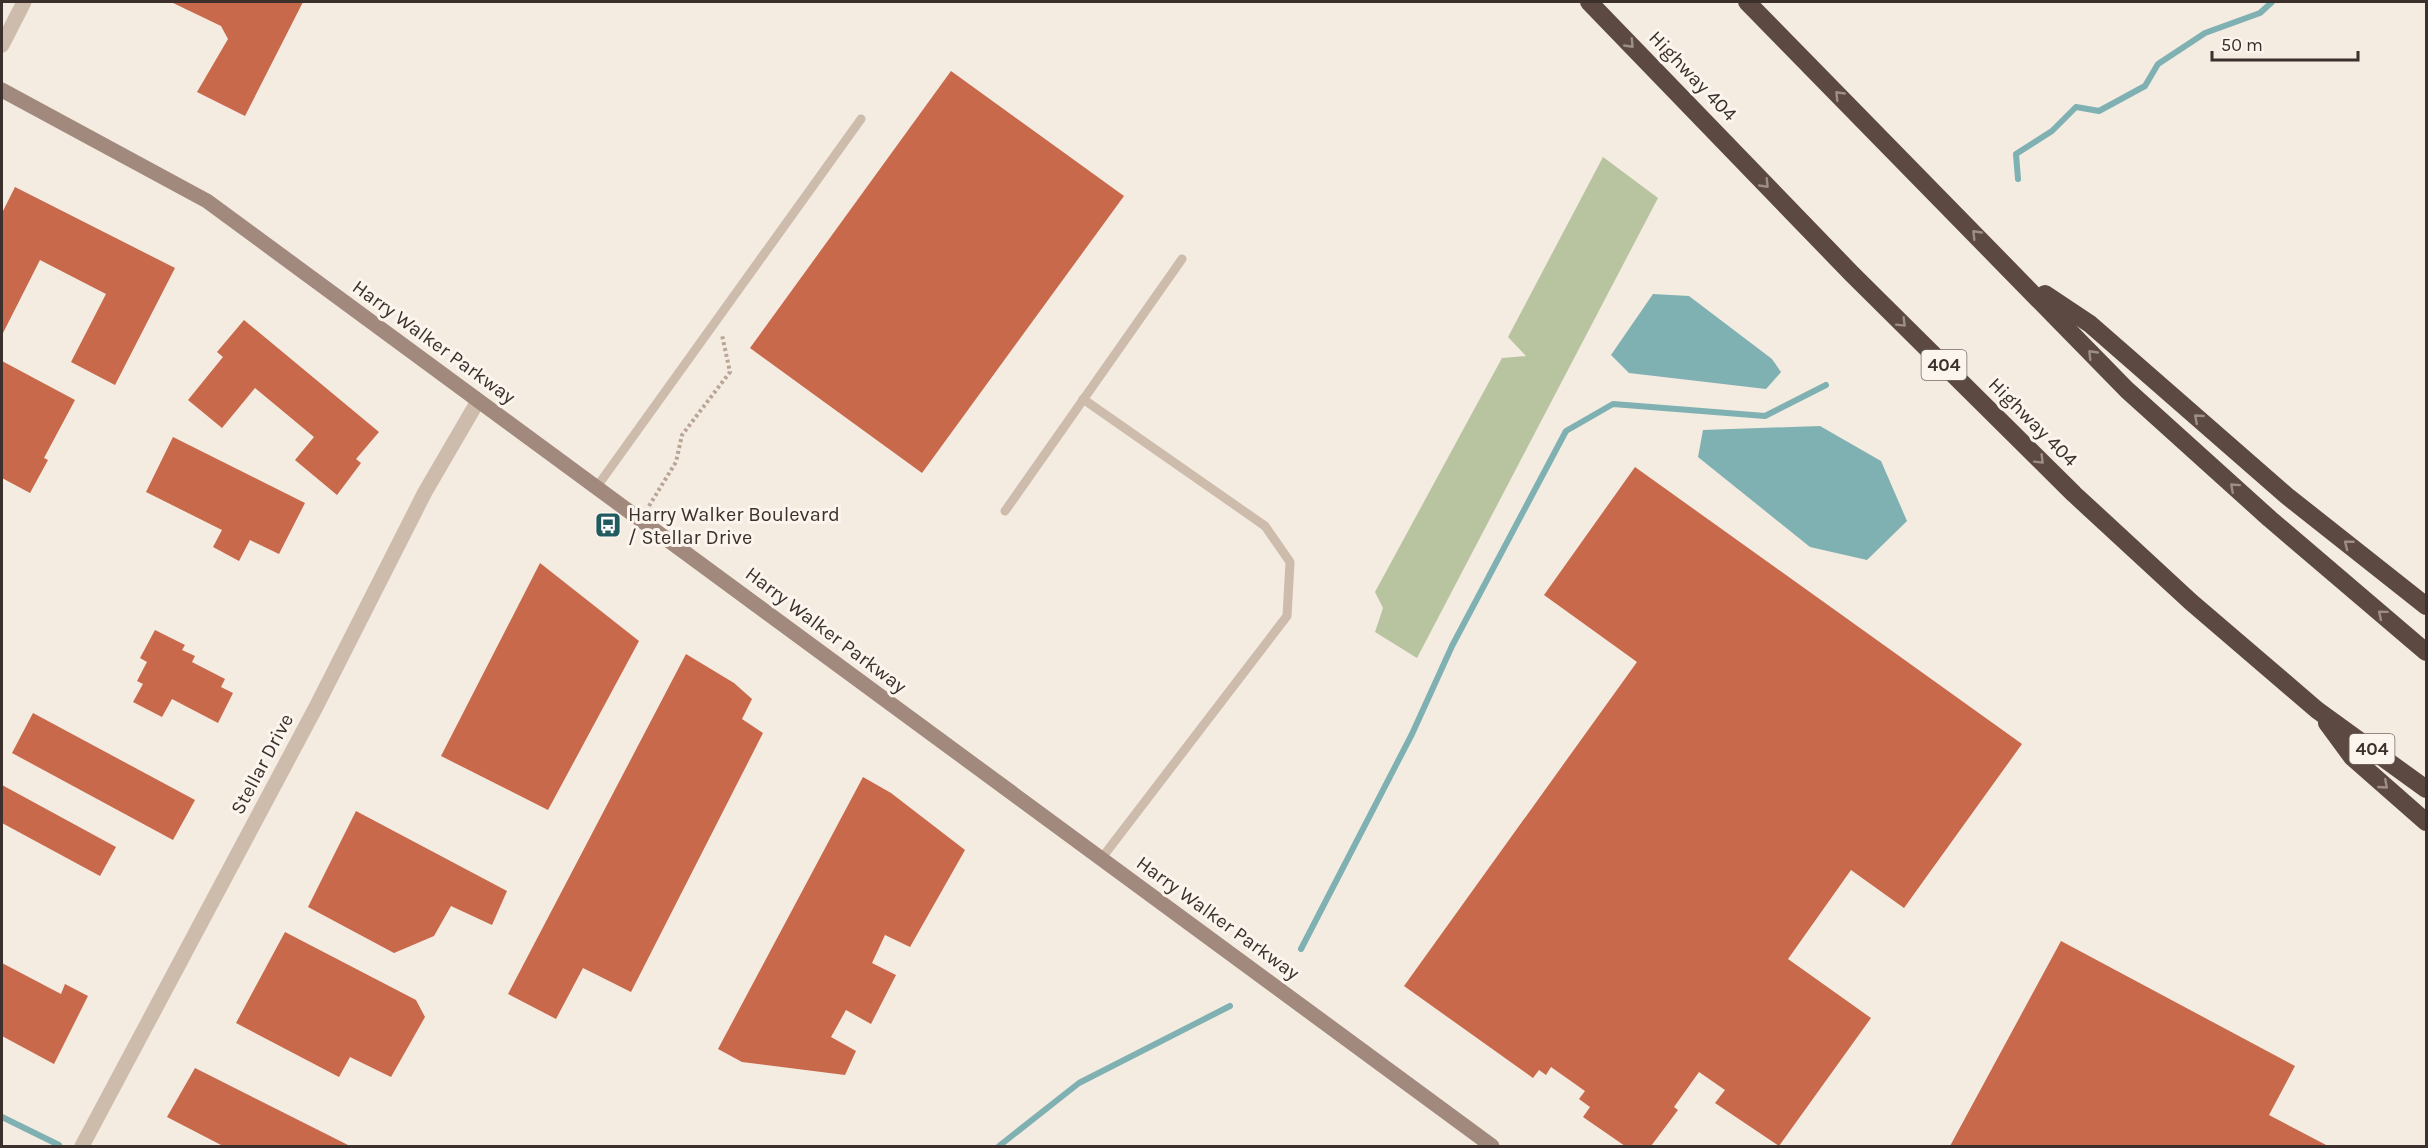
<svg xmlns="http://www.w3.org/2000/svg" width="2428" height="1148" font-family="Karla,sans-serif">
	<rect width="100%" height="100%" fill="#f4ebe1"/>
	<path fill="#b8c4a0" d="M1603,157L1658,198L1417,658L1375,632L1383,608L1375,592L1502,358L1526,356L1508,337Z"/>
	<g fill="#7fb0b2">
		<path d="M1653,294L1689,296L1772,359L1781,372L1766,389L1629,373L1611,355Z"/>
		<path d="M1820,426L1881,461L1907,521L1867,560L1810,547L1698,457L1703,430Z"/>
	</g>
	<g fill="none" stroke-linecap="round" stroke-linejoin="round">
		<g stroke="#7fb0b2" stroke-width="6">
			<path d="M2018,179L2016,154L2052,131L2076,107L2099,111L2145,86L2158,64L2205,33L2260,13L2272,2"/>
			<path d="M1301,949L1412,734L1452,646L1566,431L1613,404L1765,416L1826,385"/>
			<path d="M2,1117L59,1145"/>
			<path d="M999,1146L1079,1083L1230,1006"/>
		</g>
	</g>
	<g fill="#c8694b">
		<path d="M171,2H303L245,116L197,92L228,39L221,26Z"/>
		<path d="M951,71L1124,196L922,473L750,348Z"/>
		<path d="M15,187L175,268L115,385L71,362L106,294L40,260L2,335V213Z"/>
		<path d="M244,320L379,432L356,459L361,463L337,495L295,460L314,437L255,388L222,428L188,400L223,357L217,352Z"/>
		<path d="M2,361L75,400L44,458L48,460L30,493L2,478Z"/>
		<path d="M173,437L305,503L279,554L250,540L239,561L213,547L222,530L146,492Z"/>
		<path d="M1635,467L2022,744L1904,908L1851,870L1788,959L1871,1018L1779,1146L1715,1103L1725,1090L1699,1072L1674,1107L1678,1110L1651,1146H1625L1583,1117L1590,1107L1579,1099L1585,1091L1551,1067L1546,1075L1539,1070L1533,1078L1404,986L1637,662L1544,595Z"/>
		<path d="M540,563L639,641L548,810L441,756Z"/>
		<path d="M155,630L185,645L182,650L195,656L192,662L225,679L221,687L233,693L218,723L172,699L162,717L133,702L143,684L137,681L147,662L140,658Z"/>
		<path d="M686,654L734,683L752,699L742,719L763,733L631,992L583,968L556,1019L508,994Z"/>
		<path d="M33,713L195,800L173,840L12,753Z"/>
		<path d="M863,777L891,793L965,850L910,947L885,935L872,963L896,975L871,1024L846,1010L831,1037L856,1051L845,1075L742,1062L718,1049Z"/>
		<path d="M2,785L116,847L100,876L2,823Z"/>
		<path d="M356,811L507,891L492,925L451,906L434,936L394,953L308,907Z"/>
		<path d="M285,932L416,1000L425,1017L391,1077L350,1057L339,1077L236,1023Z"/>
		<path d="M2061,941L2295,1066L2269,1115L2328,1146H1950Z"/>
		<path d="M2,963L61,994L65,984L88,996L54,1064L2,1036Z"/>
		<path d="M195,1068L350,1146H223L167,1117Z"/>
	</g>
	<g fill="none" stroke-linecap="round" stroke-linejoin="round">
		<path stroke="#b9a596" stroke-width="4" stroke-dasharray="3 3" stroke-linecap="butt" d="M649,506L676,462L682,435L730,372L722,335"/>
		<g stroke="#cdbbac" stroke-width="9">
			<path d="M1083,399L1265,526L1290,562L1287,616L1101,859"/>
			<path d="M596,488L861,119"/>
			<path d="M1005,511L1182,259"/>
		</g>
		<g stroke="#cdbbac" stroke-width="15">
			<path d="M2,45L24,2"/>
			<path d="M82,1146L316,707L425,492L478,401"/>
		</g>
		<path stroke="#a18a7d" stroke-width="15" d="M2,90L207,201L1492,1146"/>
		<g stroke="#5c4a42" stroke-width="18">
			<path d="M1589,2L1852,274L2074,494L2191,602L2317,710L2426,789"/>
			<path d="M1747,2L2127,390L2270,519L2426,652"/>
			<path d="M2045,294L2090,324L2287,496L2426,606"/>
			<path d="M2327,723L2352,757L2426,822"/>
		</g>
	</g>
	<defs><path id="oneway-chevron" d="M-2-3.5L2.5 0L-2 3.5" fill="none" stroke-width="1.6" stroke-linecap="round" stroke-linejoin="round" transform="scale(1.5)"/></defs>
	<g stroke="#9c8e87">
		<use href="#oneway-chevron" transform="translate(1630 44) rotate(46)"/>
		<use href="#oneway-chevron" transform="translate(1839 95) rotate(-134)"/>
		<use href="#oneway-chevron" transform="translate(1765 184) rotate(46)"/>
		<use href="#oneway-chevron" transform="translate(1976 234) rotate(-134)"/>
		<use href="#oneway-chevron" transform="translate(1902 323) rotate(45)"/>
		<use href="#oneway-chevron" transform="translate(2092 354) rotate(-134)"/>
		<use href="#oneway-chevron" transform="translate(2198 418) rotate(-139)"/>
		<use href="#oneway-chevron" transform="translate(2040 460) rotate(45)"/>
		<use href="#oneway-chevron" transform="translate(2234 487) rotate(-138)"/>
		<use href="#oneway-chevron" transform="translate(2348 544) rotate(-142)"/>
		<use href="#oneway-chevron" transform="translate(2382 614) rotate(-140)"/>
		<use href="#oneway-chevron" transform="translate(2384 785) rotate(41)"/>
	</g>
	<defs>
		<symbol id="bus-square" viewBox="-11 -11 22 22"><rect x="-9" y="-9" width="18" height="18" rx="4" fill="#1f5a5e" stroke="#fbf5ee"/><path d="M-5-6H5V4H4V6H2V4H-2V6H-4V4H-5ZM-3.5-4V0h7V-4ZM-3.5 1.2v1.5H-2V1.2ZM2 1.2v1.5H3.5V1.2Z" fill="#fff"/></symbol>
	</defs>
	<g fill-rule="evenodd">
		<use href="#bus-square" x="593" y="510" width="30" height="30"/>
	</g>
	<g text-anchor="middle" dominant-baseline="central" stroke-width="6" stroke-linejoin="round" paint-order="stroke">
		<g fill="#fbf5ee" stroke="#756b66" stroke-width="1.5">
			<rect x="1921.5" y="350" width="45" height="30" rx="4.5"/>
			<rect x="2349.5" y="734" width="45" height="30" rx="4.5"/>
		</g>
		<g font-size="18" font-weight="bold" fill="#3b302b">
			<text x="1944" y="365">404</text>
			<text x="2372" y="749">404</text>
		</g>
		<g font-size="20" fill="#3b302b" stroke="#fbf5ee">
			<text transform="translate(1693 76) rotate(46)">Highway 404</text>
			<text transform="translate(434 342) rotate(36)">Harry Walker Parkway</text>
			<text transform="translate(2033 422) rotate(45)">Highway 404</text>
			<text transform="translate(826 630) rotate(37)">Harry Walker Parkway</text>
			<text transform="translate(262 764) rotate(-62)">Stellar Drive</text>
			<text transform="translate(1218 918) rotate(36)">Harry Walker Parkway</text>
		</g>
		<g font-size="20" fill="#3b302b" stroke="#fbf5ee" text-anchor="start">
			<text x="628" y="514">Harry Walker Boulevard<tspan x="628" dy="23">/ Stellar Drive</tspan></text>
		</g>
	</g>
	<rect width="2428" height="1148" fill="none" stroke="#3b302b" stroke-width="6"/>
	<path d="M2212 51v9h146v-9" fill="none" stroke="#3b302b" stroke-width="3"/>
	<text x="2221" y="51" font-size="18" fill="#3b302b" stroke="#fbf5ee" stroke-width="4.5" paint-order="stroke">50 m</text>
</svg>
